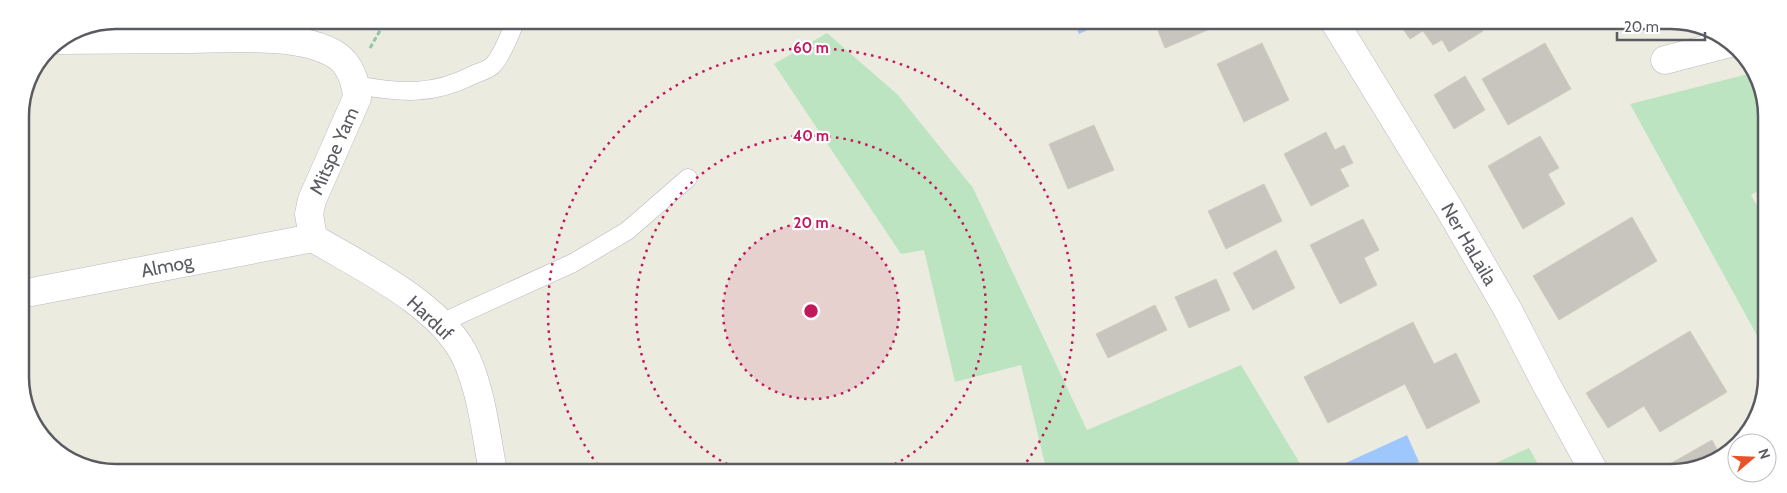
<svg xmlns="http://www.w3.org/2000/svg" width="1787" height="493" font-family="Cabin,sans-serif">
	<rect width="100%" height="100%" fill="#ecebe0"/>
	<g fill="#bce4c1">
		<path d="M827,33L898,95L973,188L1087,430L1241,365L1305,472H1047L1021,365L955,382L924,250L901,254L774,64Z"/>
		<path d="M1752,73L1765,97V187L1751,195L1765,220V350L1630,104Z"/>
		<path d="M1529,448L1543,473H1474Z"/>
	</g>
	<g fill="#9ec7fe">
		<path d="M1073,21H1107L1079,34Z"/>
		<path d="M1407,435L1419,462L1394,473L1342,472L1339,466Z"/>
	</g>
	<g fill="#c7c5bd" stroke="#d0cdbf">
		<path d="M1154,21H1229L1165,48Z"/>
		<path d="M1398,22H1477L1483,31L1449,52L1442,40L1433,45L1423,31L1410,39Z"/>
		<path d="M1262,43L1289,100L1244,122L1217,64Z"/>
		<path d="M1545,43L1571,89L1508,125L1482,79Z"/>
		<path d="M1465,76L1485,110L1454,129L1434,95Z"/>
		<path d="M1094,125L1114,170L1068,189L1049,144Z"/>
		<path d="M1326,132L1335,150L1344,145L1353,163L1340,169L1349,186L1311,206L1284,154Z"/>
		<path d="M1540,136L1559,168L1548,174L1565,204L1523,229L1488,166Z"/>
		<path d="M1264,184L1282,221L1226,249L1208,211Z"/>
		<path d="M1632,217L1657,261L1559,320L1533,276Z"/>
		<path d="M1363,219L1379,250L1364,258L1377,285L1340,304L1310,245Z"/>
		<path d="M1276,250L1295,288L1253,310L1233,273Z"/>
		<path d="M1216,279L1230,310L1189,328L1175,297Z"/>
		<path d="M1155,305L1167,330L1108,358L1096,334Z"/>
		<path d="M1413,322L1434,364L1456,353L1480,402L1427,429L1405,384L1328,423L1304,377Z"/>
		<path d="M1690,331L1727,392L1660,432L1644,406L1608,428L1586,393Z"/>
		<path d="M1712,440L1720,455L1677,473H1654Z"/>
	</g>
	<g fill="none" stroke-linecap="round" stroke-linejoin="round">
		<defs>
			<g id="service">
				<path d="M356,85C400,93 432,96 473,75C479,72 489,70 493,65C502,56 511,32 516,20"/>
				<path d="M441,323L573,263L627,231L688,178"/>
			</g>
			<g id="minor">
				<path d="M1334,21L1450,210L1508,310L1546,384L1595,473"/>
				<path d="M60,40C102,40 144,39 186,39C228,39 300,32 336,55C350,64 356,82 357,98L312,200L309,214L313,238"/>
				<path d="M1665,60L1730,43"/>
				<path d="M313,238C363,268 443,305 467,360C482,395 486,434 493,472"/>
				<path d="M21,294L313,238"/>
			</g>
		</defs>
		<use href="#service" stroke="#b8b9bf" stroke-width="19"/>
		<use href="#minor" stroke="#b8b9bf" stroke-width="29"/>
		<path stroke="#95c5a9" stroke-width="3" stroke-dasharray="5 2.5" stroke-linecap="butt" d="M370,48L386,20"/>
		<use href="#service" stroke="#fff" stroke-width="18"/>
		<use href="#minor" stroke="#fff" stroke-width="28"/>
	</g>
	<circle cx="811" cy="311" r="88" fill="#c2185b" fill-opacity=".12"/>
	<g fill="none" stroke="#c2185b" stroke-width="2.5" stroke-dasharray="2.5 5">
		<circle cx="811" cy="311" r="88"/>
		<path d="M741 471A175 175 0 1 1 881 471"/>
		<path d="M602 471A263 263 0 1 1 1020 471"/>
	</g>
	<g text-anchor="middle" dominant-baseline="central" stroke-width="4.5" stroke-linejoin="round" paint-order="stroke">
		<g font-size="19" fill="#595b61" stroke="#fff">
			<text transform="translate(334 151) rotate(-66)">Mitspe Yam</text>
			<text transform="translate(1469 244) rotate(60)">Ner HaLaila</text>
			<text transform="translate(167 266) rotate(-11)">Almog</text>
			<text transform="translate(430 318) rotate(43)">Harduf</text>
		</g>
	</g>
	<path d="M0 0H1787V493H0ZM116 29H1671A87 87 0 0 1 1758 116V377A87 87 0 0 1 1671 464H116A87 87 0 0 1 29 377V116A87 87 0 0 1 116 29Z" fill="#fff" fill-rule="evenodd"/>
	<path fill="none" stroke="#595b61" stroke-width="2.5" d="M116 29H1671A87 87 0 0 1 1758 116V377A87 87 0 0 1 1671 464H116A87 87 0 0 1 29 377V116A87 87 0 0 1 116 29Z"/>
	<circle cx="811" cy="311" r="8" fill="#c2185b" stroke="#fff" stroke-width="2.5"/>
	<g font-size="15" text-anchor="middle" font-weight="bold" fill="#c2185b" stroke="#fff" stroke-width="4.5" stroke-linejoin="round" paint-order="stroke">
		<text x="811" y="53">60 m</text>
		<text x="811" y="141">40 m</text>
		<text x="811" y="228">20 m</text>
	</g>
	<g transform="translate(1752 458) rotate(71)"><circle r="24" fill="#ffffff" stroke="#bdbdc0"/>
	<path d="M0-4L9 19L0 12L-9 19Z" fill="#e7532b"/>
	<text y="-8" font-size="14" font-weight="bold" text-anchor="middle" fill="#595b61">N</text>
	</g>
	<path d="M1617 32v8h88v-8" fill="none" stroke="#595b61" stroke-width="2.5"/>
	<text x="1624" y="32" font-size="15" fill="#595b61" stroke="#ffffff" stroke-width="4" paint-order="stroke">20 m</text>
</svg>
